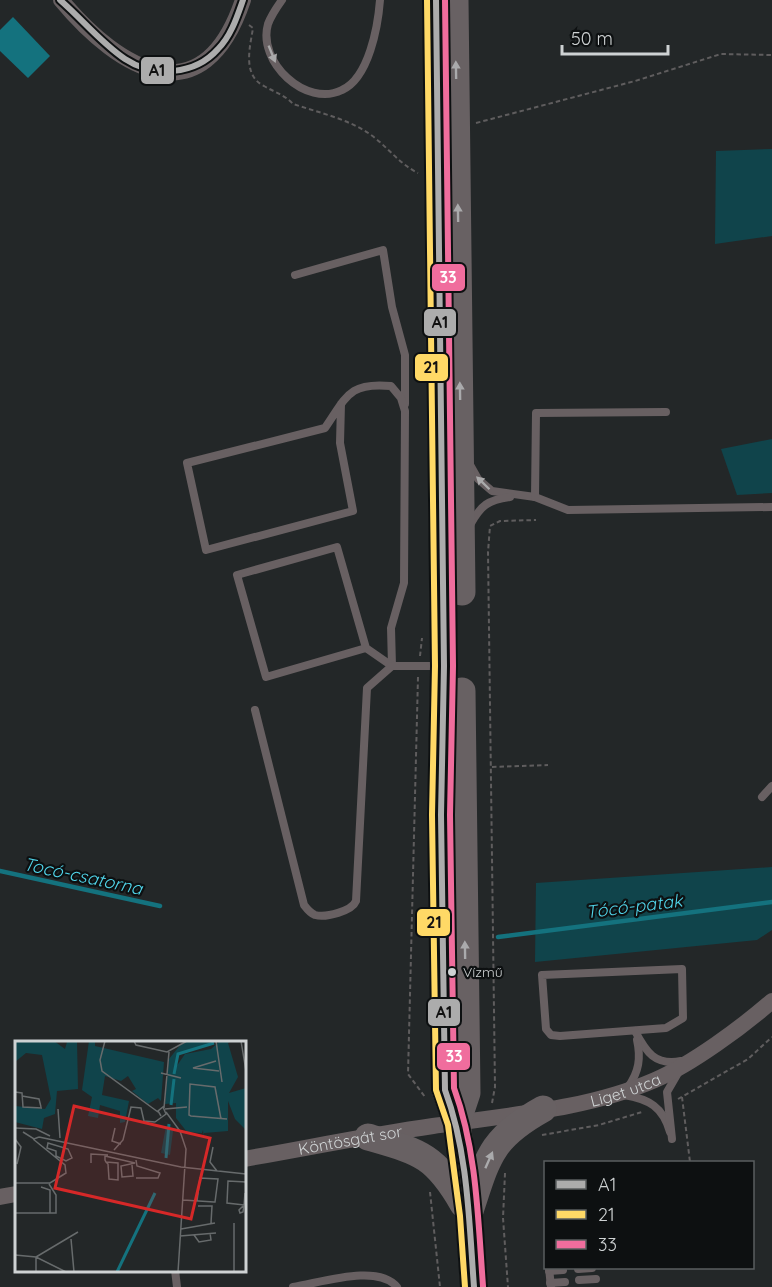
<svg xmlns="http://www.w3.org/2000/svg" width="772" height="1287" font-family="Quicksand,sans-serif">
	<rect width="100%" height="100%" fill="#232728"/>
	<g fill="#10444b">
		<path d="M772,149V236L715,244L716,151Z"/>
		<path d="M772,439V493L737,495L721,449Z"/>
		<path d="M772,867V930L757,940L535,962L536,883Z"/>
	</g>
	<path fill="#14727e" d="M13,17L50,56L28,78L0,51V30Z"/>
	<g fill="none" stroke-linecap="round" stroke-linejoin="round">
		<g stroke="#14727e" stroke-width="4.5">
			<path d="M0,871L160,906"/>
			<path d="M498,937L772,902"/>
		</g>
		<g stroke="#5f5d5e" stroke-width="2" stroke-dasharray="4.5 3" stroke-linecap="butt">
			<path d="M249,25L253,28C250,47 242,75 264,86C274,92 285,95 293,104C320,113 353,120 375,138C390,150 400,164 418,173"/>
			<path d="M476,123L635,81L721,54L772,55"/>
			<path d="M420,656L422,638"/>
			<path d="M418,677L408,1074L425,1097"/>
			<path d="M492,767L548,765"/>
			<path d="M682,1097L690,1162"/>
			<path d="M678,1099L748,1059L772,1037"/>
			<path d="M492,1103L495,1087L488,552L490,526L500,521L536,520"/>
			<path d="M542,1135L599,1125L642,1112"/>
			<path d="M505,1173L503,1218L508,1287"/>
			<path d="M430,1192L440,1287"/>
		</g>
		<g stroke="#686062" stroke-width="8">
			<path d="M282,0C277,7 271,16 268,24C257,62 306,108 342,90C369,78 378,26 380,0"/>
			<path d="M295,275L383,250L392,307L405,355V404"/>
			<path d="M341,404L340,443L353,511L206,550L187,463L325,428C347,396 349,382 391,386L401,398L405,411L404,583L391,628L392,666"/>
			<path d="M469,463L478,479L492,491L535,497L568,510L772,507"/>
			<path d="M535,497L536,413L666,412"/>
			<path d="M470,525C481,505 488,500 510,497"/>
			<path d="M366,648L266,677L237,575L337,547L366,648L392,666"/>
			<path d="M255,710L304,905C307,909 310,913 315,915C326,918 352,911 356,901L367,688L392,666H441"/>
			<path d="M762,797L772,786"/>
			<path d="M682,969L683,1018L666,1028L560,1036L551,1035L546,1029L542,975Z"/>
			<path d="M635,1031C646,1052 655,1066 681,1061"/>
			<path d="M628,1087C639,1072 641,1058 637,1040"/>
			<path d="M624,1095C649,1099 663,1107 670,1132"/>
			<path d="M672,1139L667,1092L678,1073"/>
			<path d="M549,1268L551,1287"/>
			<path d="M578,1269L592,1268"/>
			<path d="M175,1270L177,1287"/>
			<path d="M549,1271L563,1270"/>
			<path d="M579,1280L596,1279"/>
			<path d="M550,1283L565,1282"/>
			<path d="M293,1287C320,1283 378,1263 397,1287"/>
		</g>
		<g stroke="#686062" stroke-width="16">
			<path d="M61,0C120,71 203,119 243,0"/>
			<path id="s1" d="M244,1159C307,1148 370,1135 433,1126C507,1115 586,1110 655,1080C692,1064 742,1027 772,1001"/>
			<path d="M0,1197L16,1194"/>
		</g>
		<g stroke="#686163" stroke-width="27">
			<path d="M436,0L444,666L441,815L445,1090L457,1123L469,1215L474,1287"/>
			<path d="M455,0L462,592"/>
			<path d="M457,1123L467,1093L462,691"/>
			<path d="M368,1137C420,1152 435,1155 463,1204"/>
			<path d="M470,1211C488,1156 491,1138 543,1109"/>
		</g>
		<defs>
			<g id="bus-1">
				<path d="M60,0C82,19 101,43 125,59C154,78 195,75 218,49C231,36 237,17 243,0"/>
				<path d="M436,0L444,666L441,815L445,1090C468,1152 469,1221 474,1287"/>
			</g>
			<path id="bus-2" d="M427,0L435,666L432,815L436,1090L448,1125L460,1216L465,1287"/>
			<path id="bus-3" d="M445,0L453,666L450,815L454,1088C477,1151 478,1220 483,1286"/>
		</defs>
		<use href="#bus-1" stroke="#0d1011" stroke-width="10"/>
		<use href="#bus-2" stroke="#0d1011" stroke-width="10"/>
		<use href="#bus-3" stroke="#0d1011" stroke-width="10"/>
		<use href="#bus-1" stroke="#acacac" stroke-width="6"/>
		<use href="#bus-2" stroke="#ffd966" stroke-width="6"/>
		<use href="#bus-3" stroke="#f06d9d" stroke-width="6"/>
	</g>
	<defs><path id="oneway-solid" d="M-6-.8H1V-3.2L6.5 0L1 3.2V.8H-6Z" transform="scale(1.5)"/></defs>
	<g fill="#aaaaab">
		<use href="#oneway-solid" transform="translate(272 54) rotate(68)"/>
		<use href="#oneway-solid" transform="translate(483 483) rotate(-136)"/>
	</g>
	<g fill="#aaaaac">
		<use href="#oneway-solid" transform="translate(456 70) rotate(-91)"/>
		<use href="#oneway-solid" transform="translate(458 213) rotate(-91)"/>
		<use href="#oneway-solid" transform="translate(460 391) rotate(-91)"/>
		<use href="#oneway-solid" transform="translate(465 950) rotate(-91)"/>
		<use href="#oneway-solid" transform="translate(489 1160) rotate(-66)"/>
	</g>
	<circle fill="#ced2d3" stroke="#0d1011" stroke-width="2" cx="452" cy="972" r="5"/>
	<g text-anchor="middle" dominant-baseline="central" stroke-width="4.5" stroke-linejoin="round" paint-order="stroke">
		<g font-size="14" fill="#ced2d3" stroke="#0d1011" text-anchor="start">
			<text x="463" y="972">Vízmű</text>
		</g>
		<g font-size="16" fill="#ced2d3" stroke="#0d1011">
			<text stroke="none"><textPath href="#s1" startOffset="388">Liget utca</textPath></text>
			<text stroke="none"><textPath href="#s1" startOffset="108">Köntösgát sor</textPath></text>
		</g>
		<g font-size="18" font-style="italic" fill="#51d6eb" stroke="#0d1011">
			<text transform="translate(83 876) rotate(12)">Tocó-csatorna</text>
			<text transform="translate(634 906) rotate(-7)">Tócó-patak</text>
		</g>
	</g>
	<g transform="translate(15 1041)">
		<rect width="231" height="231" fill="#232728"/>
		<path d="M0,0H39L50,8L52,1L62,0L63,48L42,50L40,73L29,77L27,88L0,81V65L30,68L36,58L27,14L11,12L0,21ZM74,0H80V5L149,21L146,60L143,57L133,63L117,50L121,48L113,35L106,40L90,35L87,54L114,60L110,81L105,82V70L85,64L83,77L73,75L77,56L67,49ZM175,0L200,1L164,13L161,26L170,13L196,8L205,0H216L213,2L223,36L214,52L231,47V89L220,78L213,60V90L189,92V97L188,89L187,92L172,91L161,77V62L150,63L154,18L166,3ZM151,85L158,90L155,114L146,112Z" fill="#10444b"/>
		<path fill="none" stroke="#14727e" stroke-width="3" d="M159,33L163,13L199,2M156,64L159,38M151,117L154,83M102,231L140,152"/>
		<path fill="none" stroke="#676b6c" stroke-width="1.5" d="M90,0L85,19L87,30L143,71M119,0L121,4L152,11L172,0M201,0L207,41M226,0L231,30M201,20L178,27L204,30M146,32L166,37M0,51L7,52L8,66L27,67M7,55L24,58L26,66M149,67L154,11M43,68L45,97M150,68L172,66M151,71L165,90L171,108L163,231M206,78L200,46L175,43L174,74L176,75L212,78M140,81L151,73L148,66L143,70L146,75M0,87L21,88L35,95M100,87L97,100L106,103M8,91L19,98L24,96M24,96L166,126L231,133M0,98L6,106L2,123M33,102L53,108L57,117L51,120L41,115V110L32,107ZM198,106L195,121L202,130M99,109L108,99L116,66L126,67L129,80L140,81M121,119L122,125L145,132L143,137H121M91,121L103,122V139L94,138L93,123L91,121L90,119V115L120,122L106,125L107,136L118,135L117,124M76,122V113L93,114M0,142H35L51,132L50,124L18,98M26,146L35,149V172M230,152L229,164L212,162L213,140L231,141V145M168,159L199,161H200L203,138L185,137L182,160M229,164L228,171L225,172L224,169ZM183,165H197L196,182M0,172H41V154L34,143M219,182V231M166,188L200,182M179,194L184,201L196,199L195,192M165,195L201,192M56,198L59,231M0,214L21,216L51,231M21,231V216L63,191"/>
		<path fill="#d62828" fill-opacity="0.15" stroke="#d62828" stroke-width="3" d="M59,65L195,97L176,178L40,147Z"/>
		<rect width="231" height="231" fill="none" stroke="#ced2d3" stroke-width="3"/>
	</g>
	<g stroke="#0d1011" stroke-width="2">
		<rect x="140" y="56" width="35" height="29" rx="6" fill="#acacac"/>
		<rect x="431" y="263" width="35" height="29" rx="6" fill="#f06d9d"/>
		<rect x="423" y="308" width="34" height="29" rx="6" fill="#acacac"/>
		<rect x="414" y="353" width="35" height="29" rx="6" fill="#ffd966"/>
		<rect x="416" y="908" width="35" height="29" rx="6" fill="#ffd966"/>
		<rect x="427" y="998" width="34" height="29" rx="6" fill="#acacac"/>
		<rect x="436" y="1042" width="35" height="29" rx="6" fill="#f06d9d"/>
	</g>
	<g font-size="16" text-anchor="middle" font-weight="bold" fill="#fff">
		<text x="448" y="283">33</text>
		<text x="454" y="1062">33</text>
	</g>
	<g font-size="16" text-anchor="middle" font-weight="bold" fill="#111">
		<text x="157" y="76">A1</text>
		<text x="440" y="328">A1</text>
		<text x="431" y="373">21</text>
		<text x="434" y="928">21</text>
		<text x="444" y="1018">A1</text>
	</g>
	<rect x="544" y="1161" width="210" height="108" fill="#0d1011" stroke="#5a5e5f" stroke-width="1.5"/>
	<rect x="556" y="1180" width="30" height="9" fill="#acacac" stroke="#5a5e5f" stroke-width="1.5"/>
	<text x="598" y="1191" font-size="18" fill="#ced2d3">A1</text>
	<rect x="556" y="1210" width="30" height="9" fill="#ffd966" stroke="#5a5e5f" stroke-width="1.5"/>
	<text x="598" y="1221" font-size="18" fill="#ced2d3">21</text>
	<rect x="556" y="1240" width="30" height="9" fill="#f06d9d" stroke="#5a5e5f" stroke-width="1.5"/>
	<text x="598" y="1251" font-size="18" fill="#ced2d3">33</text>
	<path d="M562 45v9h106v-9" fill="none" stroke="#ced2d3" stroke-width="3"/>
	<text x="571" y="45" font-size="18" fill="#ced2d3" stroke="#0d1011" stroke-width="4.5" paint-order="stroke">50 m</text>
</svg>
